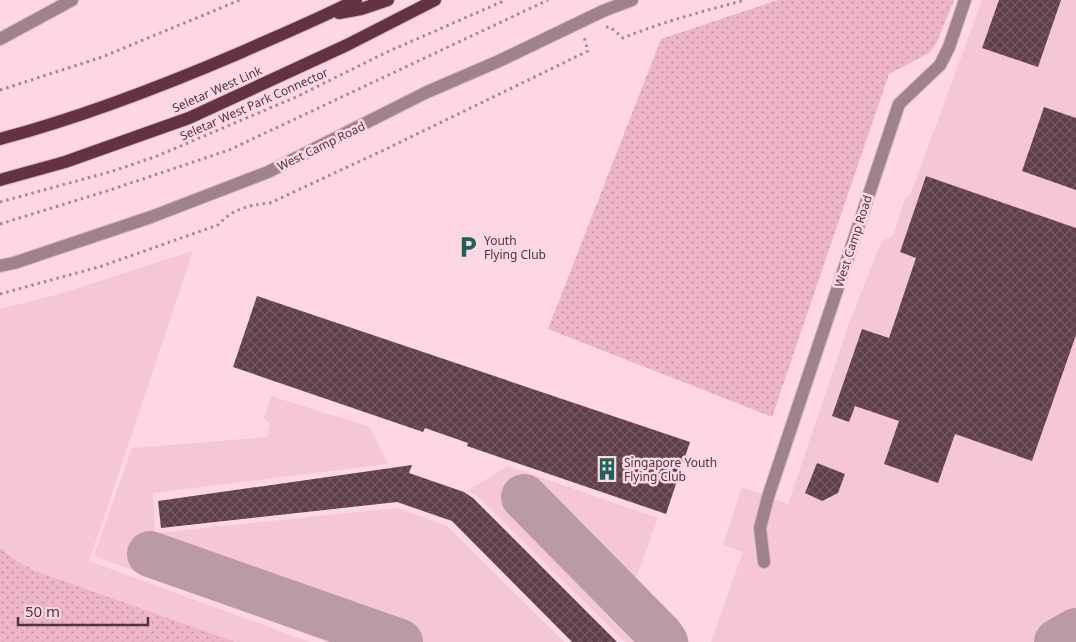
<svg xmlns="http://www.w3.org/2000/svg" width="1076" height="642" font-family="'Noto Sans',sans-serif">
	<defs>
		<pattern id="grass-dots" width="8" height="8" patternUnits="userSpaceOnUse" patternTransform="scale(1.25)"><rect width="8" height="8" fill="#edb5c7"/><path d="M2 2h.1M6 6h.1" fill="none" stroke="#c294a3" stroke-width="1.8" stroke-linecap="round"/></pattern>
		<pattern id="building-cross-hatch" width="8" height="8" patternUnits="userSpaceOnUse" patternTransform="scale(1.25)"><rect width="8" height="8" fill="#5f3f4a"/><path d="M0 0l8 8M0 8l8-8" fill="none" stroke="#745962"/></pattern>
	</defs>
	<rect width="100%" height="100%" fill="#ffd7e3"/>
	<g fill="#f5c7d6">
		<path d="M982,0H1076V642H711L743,552L723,545L742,487L788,504L847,329L881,242L893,235L905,198L911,193Z"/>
		<path d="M193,251L89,561L310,642H0V309L59,294Z"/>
		<path d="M271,396L370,427L388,464L153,493L155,533L397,508L447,526L564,642H327L94,556L132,448L267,437L270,424L264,418Z"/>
		<path d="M508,466L658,518L634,584L690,642H625L475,494L467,491Z"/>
	</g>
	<g fill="url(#grass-dots)">
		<path d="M778,0H954L936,44L929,53L889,74L772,417L548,329L661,39Z"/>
		<path d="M0,548L15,560L35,571L235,642H0Z"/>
	</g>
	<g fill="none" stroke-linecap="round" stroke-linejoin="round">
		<g stroke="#ba9ba4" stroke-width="46">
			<path d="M524,497L661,636L665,642"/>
			<path d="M150,554L400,642"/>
			<path d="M1057,642L1076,631"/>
		</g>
	</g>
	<g fill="url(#building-cross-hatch)">
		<path d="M999,0H1061L1038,67L982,48Z"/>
		<path d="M1044,107L1076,118V190L1022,171Z"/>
		<path d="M926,176L1076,228V335L1032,461L955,434L938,483L884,464L899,421L855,406L849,422L832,416L862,329L889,338L916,258L900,252Z"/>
		<path d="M257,296L690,442L666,514L467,446L468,443L425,428L423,432L233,367Z"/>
		<path d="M817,463L845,474L838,493L822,501L805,493Z"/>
		<path d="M412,465L409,473L464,492L473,498L617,642H572L452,521L397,502L161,528L158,501Z"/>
	</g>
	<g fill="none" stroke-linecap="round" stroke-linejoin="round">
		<defs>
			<g id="minor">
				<path d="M0,39L72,0"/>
				<path d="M0,266L14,263L151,217L268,172L427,92L499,61L603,11L632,0"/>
				<path d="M764,562L760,528L768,497L899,104L940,65L949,47L965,0"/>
			</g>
			<g id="major">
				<path d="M339,13L361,9L388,0"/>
				<path d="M0,139C83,117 163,86 242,52C280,35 319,19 356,0"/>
				<path d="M0,180L65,162L189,118L347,45L435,0"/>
			</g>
		</defs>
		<use href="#minor" stroke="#d7b4be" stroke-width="14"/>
		<use href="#major" stroke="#d7b4be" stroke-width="14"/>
		<g stroke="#a48890" stroke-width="3" stroke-dasharray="2.5 4" stroke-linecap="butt">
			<path d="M606,27H610L623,38C662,22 704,11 745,0"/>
			<path d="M0,90L102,57L240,0"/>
			<path d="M0,202L113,171L157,156L296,97L387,52L506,0"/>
			<path d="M0,224L110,190L229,150L548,0"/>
			<path d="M0,294L102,266L218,225C232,209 249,205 270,203L384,150L588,51L584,37"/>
		</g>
		<use href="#minor" stroke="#9f828b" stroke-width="12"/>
		<use href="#major" stroke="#633345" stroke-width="12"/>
	</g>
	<defs>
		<symbol id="parking-bare" viewBox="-9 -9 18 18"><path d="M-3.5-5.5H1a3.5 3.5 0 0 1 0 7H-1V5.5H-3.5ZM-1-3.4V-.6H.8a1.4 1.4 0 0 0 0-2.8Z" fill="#1d6356" stroke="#ffd7e3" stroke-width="2.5" paint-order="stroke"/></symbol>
		<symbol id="building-bare" viewBox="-9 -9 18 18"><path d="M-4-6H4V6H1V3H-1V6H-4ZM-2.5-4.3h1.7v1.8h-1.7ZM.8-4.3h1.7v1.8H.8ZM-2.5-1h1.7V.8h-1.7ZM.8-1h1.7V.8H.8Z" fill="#1d6356" stroke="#ffd7e3" stroke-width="2.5" paint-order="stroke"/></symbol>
	</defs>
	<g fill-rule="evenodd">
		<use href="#parking-bare" x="452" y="231" width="32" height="32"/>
		<use href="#building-bare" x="591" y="453" width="32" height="32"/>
	</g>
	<g text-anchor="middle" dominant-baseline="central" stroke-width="5" stroke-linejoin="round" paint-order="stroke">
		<g font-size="12" fill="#47383c" stroke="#ffd7e3">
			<text transform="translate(217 89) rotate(-24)">Seletar West Link</text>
			<text transform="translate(254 104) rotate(-24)">Seletar West Park Connector</text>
			<text transform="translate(321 146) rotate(-26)">West Camp Road</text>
			<text transform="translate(853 241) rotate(-72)">West Camp Road</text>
		</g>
		<g font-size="12" fill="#47383c" stroke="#ffd7e3" text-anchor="start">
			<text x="484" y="240">Youth<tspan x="484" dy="14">Flying Club</tspan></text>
			<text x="624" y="462">Singapore Youth<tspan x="624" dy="14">Flying Club</tspan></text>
		</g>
	</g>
	<path d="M18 617v8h130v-8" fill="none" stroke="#47383c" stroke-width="2.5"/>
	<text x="25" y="617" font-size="15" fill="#47383c" stroke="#ffd7e3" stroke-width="4" paint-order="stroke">50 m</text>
</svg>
